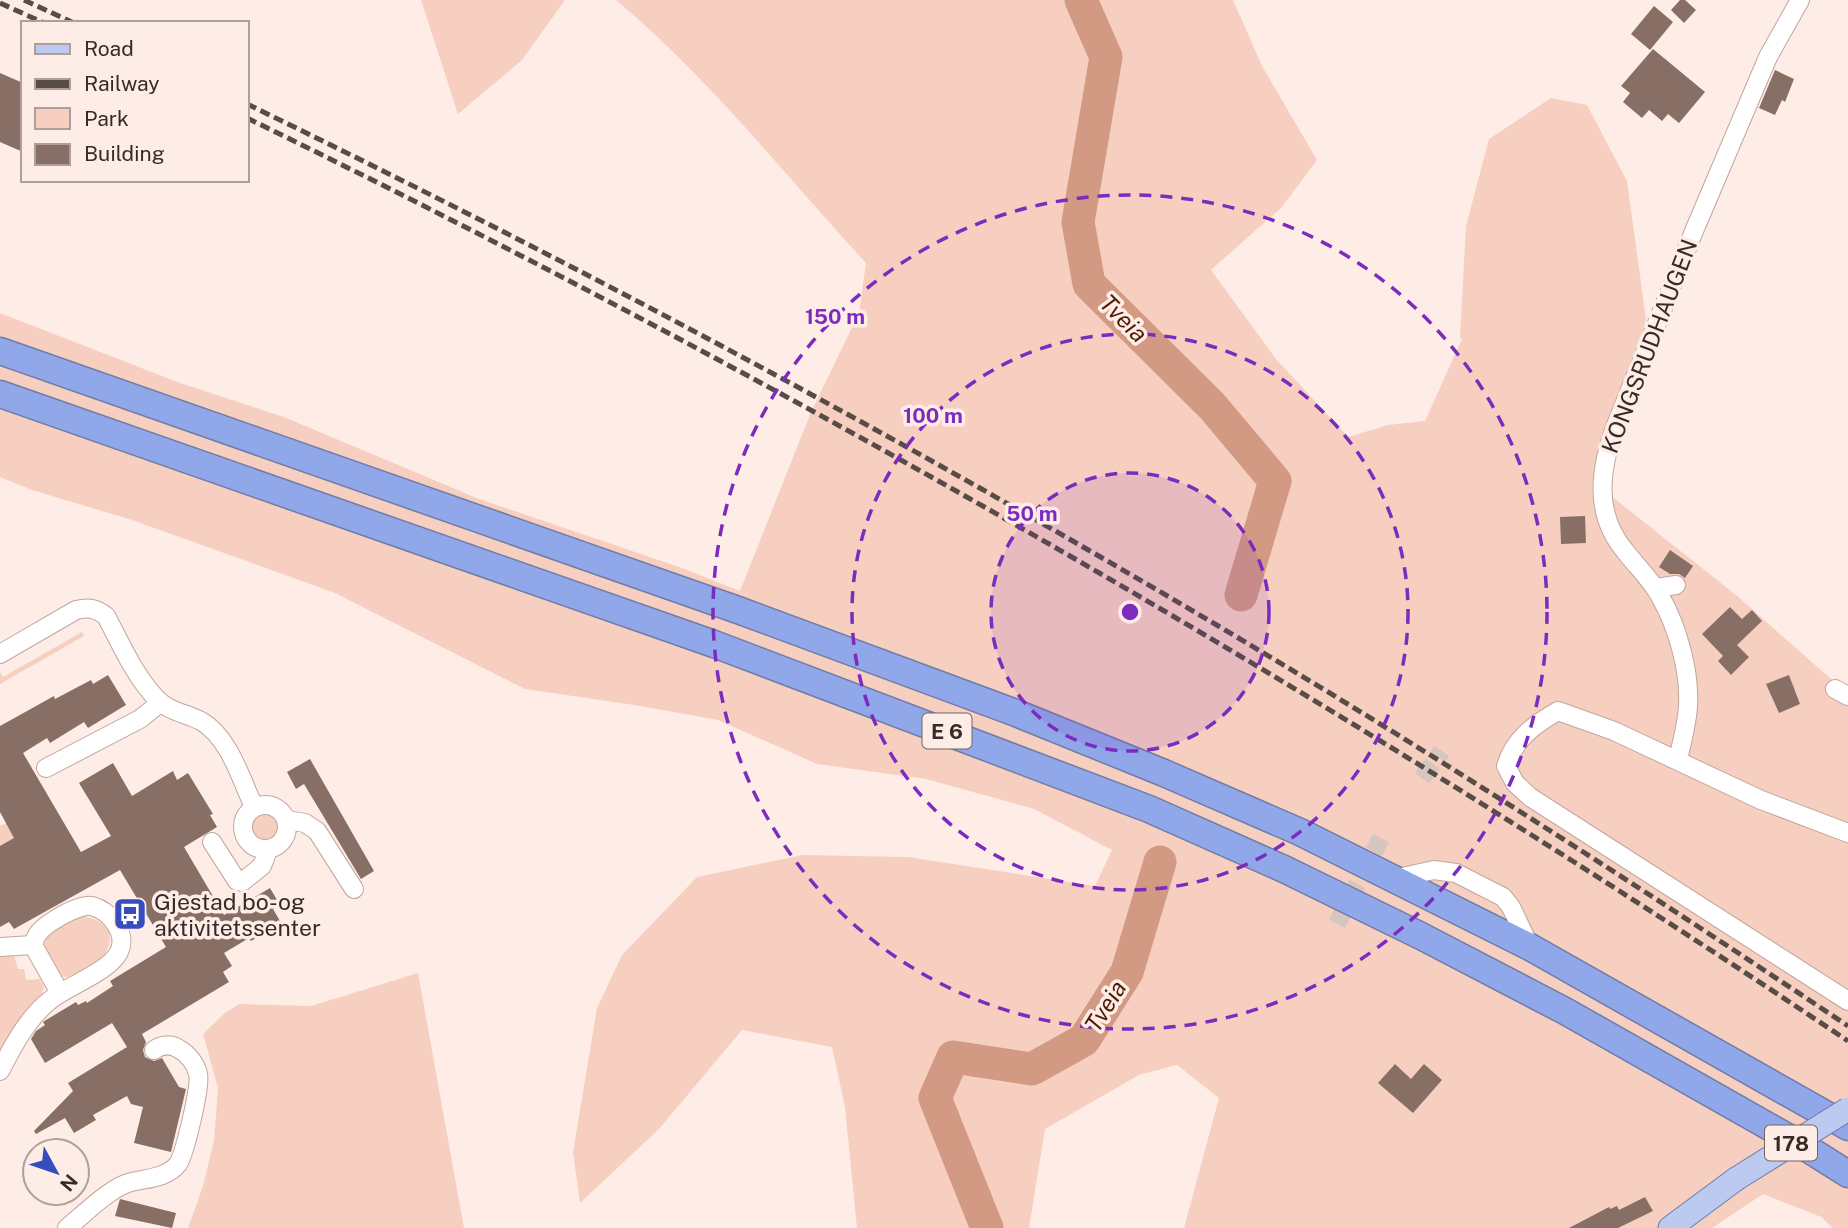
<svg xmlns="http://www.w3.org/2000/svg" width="1848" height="1228" font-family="'Public Sans',sans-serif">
	<rect width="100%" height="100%" fill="#feede6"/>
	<g fill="#f6cfc1">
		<path d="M421,0H565L522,60L458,114Z"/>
		<path d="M616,0H1233L1262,66L1317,160L1282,207L1211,270L1276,359L1348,437L1388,425L1425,421L1462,339L1460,337L1466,226L1489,139L1551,98L1587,105L1627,181L1646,319L1605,491L1736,595L1848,694V1228H1833L1821,1217L1763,1194L1712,1228H1184L1219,1098L1177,1065L1139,1075L1045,1129L1029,1228H857L845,1107L832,1047L742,1030L659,1129L580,1203L573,1152L597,1008L622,955L697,877L802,855L908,857L1095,886L1112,850L1034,809L926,779L817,764L718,720L634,705L525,689L335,593L132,520L32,490L0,477V313L180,383L284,417L479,499L682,568L740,591L811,412L859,313L866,263C784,174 709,78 616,0Z"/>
		<path d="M82,632L84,636L0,684V672L3,677Z"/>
		<circle cx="265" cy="828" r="14"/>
		<path d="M6,823L20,833L0,863V826Z"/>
		<path d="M83,916C142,928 90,985 60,976C55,968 48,960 45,951C39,933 69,919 83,916Z"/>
		<path d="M0,951H13L18,969H24L26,980L40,979L44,987L41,997L0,1053Z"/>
		<path d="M418,973L464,1228H188L203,1186L214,1141L218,1088L203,1034L225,1013L239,1004L311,1006Z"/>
	</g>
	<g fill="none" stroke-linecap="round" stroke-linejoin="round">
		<g stroke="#d29983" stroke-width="33">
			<path d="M1081,0L1106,57L1078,222L1089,284L1212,406L1275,481L1241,595"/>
			<path d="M987,1228L935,1098L953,1057L1032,1069L1084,1040L1127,972L1160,862"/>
		</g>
	</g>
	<g fill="#886f65">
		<path d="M1680,0H1685L1696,10L1684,23L1671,10Z"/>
		<path d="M1654,6L1673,22L1650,50L1631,34Z"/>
		<path d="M1653,49L1705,92L1679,123L1668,114L1662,121L1649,110L1642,118L1623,102L1630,93L1621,86Z"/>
		<path d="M1775,70L1794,79L1785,102L1782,100L1775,115L1759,108Z"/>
		<path d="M0,73L23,83V152L0,142Z"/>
		<path d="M1585,516L1586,543L1561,544L1560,517Z"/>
		<path d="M1670,550L1693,566L1685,578L1679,574H1670L1659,567Z"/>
		<path d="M1730,607L1742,619L1752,610L1762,621L1737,645L1749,657L1731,675L1718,661L1723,656L1702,634Z"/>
		<path d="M108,675L126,705L88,728L84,722L50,743L47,738L23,753L81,852L111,836L79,783L113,763L132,796L173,771L177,780L188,773L213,814L210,815L217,827L184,847L224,915L270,888L280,905L273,909L280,921L262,931L264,934L251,941L249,938L224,953L232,966L223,972L229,982L142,1034L146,1042L143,1050L145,1057L154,1061L162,1058L179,1087L186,1089L171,1152L134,1143L143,1107L131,1104L127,1096L93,1115L96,1120L74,1133L65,1118L36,1134L34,1131L73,1091L68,1083L127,1047L112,1023L45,1063L31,1039L36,1031L45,1025L43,1022L46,1020L76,1002L78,1005L86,1001L87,1003L113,986L110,981L166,947L120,870L14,929L9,922L0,927V846L14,838L0,812V726L54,696L55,699L91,680L93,684Z"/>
		<path d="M1789,675L1800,704L1779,713L1766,684Z"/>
		<path d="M310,759L374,871L361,879L304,784L296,789L287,772Z"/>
		<path d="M1395,1064L1411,1079L1424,1064L1442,1080L1413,1113L1378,1083Z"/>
		<path d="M1645,1197L1653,1211L1618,1228H1569L1609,1207L1610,1209L1617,1206L1619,1210Z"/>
		<path d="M120,1199L176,1213L172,1228L115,1216Z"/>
	</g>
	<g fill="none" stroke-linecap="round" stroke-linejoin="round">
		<g stroke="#d6c6c0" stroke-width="18" stroke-dasharray="18 9" stroke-linecap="butt">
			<path d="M1422,778L1442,751"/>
			<path d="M1337,924L1381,838"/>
		</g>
		<defs>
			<g id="minor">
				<path d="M1656,588L1676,585"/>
				<path d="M0,654L76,610C89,607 95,608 106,616C121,644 135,677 157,699C169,712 186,713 201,721C229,737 241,779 254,807"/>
				<path d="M1835,689L1848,696"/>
				<path d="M1678,759C1682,742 1687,724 1688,706C1690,672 1678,628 1661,598C1652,580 1637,567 1625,551C1593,513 1600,468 1616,425L1694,231L1768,57L1800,0"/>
				<path d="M46,768L140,719L160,703"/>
				<circle cx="265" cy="827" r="22"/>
				<path d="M287,820L305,823L317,831L354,889"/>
				<path d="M1848,833L1761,800L1614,731L1558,711C1535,724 1514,739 1506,766L1515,783L1530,797L1848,1001"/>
				<path d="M212,842L237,881L242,882L262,866L268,850"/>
				<path d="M1393,879L1434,870L1456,873L1503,897L1511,907L1530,947"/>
				<path d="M33,945L60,993"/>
				<path d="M0,947L33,945"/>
				<path d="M0,1071C13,1046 27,1019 49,1001C67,986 109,972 119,952C128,933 110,911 92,906C79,903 44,924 37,935C35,938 34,942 33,945"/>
				<path d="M67,1228C83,1215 109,1189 128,1183C145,1178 166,1179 178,1164C185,1153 201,1086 198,1074C196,1064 188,1054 179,1049C171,1044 162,1044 154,1050"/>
			</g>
			<path id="major" d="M1670,1228L1736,1179"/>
			<g id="highway">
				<path d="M0,351L738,610L1016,713L1164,773L1300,832L1530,947L1848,1127"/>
				<path d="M0,394L714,644L1149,809L1284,869L1421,936L1565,1011L1805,1147L1848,1174"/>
			</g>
		</defs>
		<use href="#minor" stroke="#c1a69b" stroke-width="20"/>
		<use href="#major" stroke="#707ca5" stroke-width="25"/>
		<use href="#highway" stroke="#707ca5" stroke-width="29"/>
		<use href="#minor" stroke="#fff" stroke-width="18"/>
		<use href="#major" stroke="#bccaf2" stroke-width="23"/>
		<use href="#highway" stroke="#90a7e9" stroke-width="26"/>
		<g stroke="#584c47" stroke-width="5" stroke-dasharray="10 5" stroke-linecap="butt">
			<path d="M24,0L74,23"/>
			<path d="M0,3L44,23"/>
			<path d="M247,104C579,265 903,439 1220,627C1434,754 1642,888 1848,1026"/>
			<path d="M247,118C802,389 1335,697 1848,1041"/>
		</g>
		<defs>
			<path id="major-bridge" d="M1736,1179L1848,1109"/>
		</defs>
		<use href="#major-bridge" stroke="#707ca5" stroke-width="25" stroke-linecap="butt"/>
		<use href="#major-bridge" stroke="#bccaf2" stroke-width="23"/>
	</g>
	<circle cx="1130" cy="612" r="139" fill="#7b2cbf" fill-opacity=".12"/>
	<g fill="none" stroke="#7b2cbf" stroke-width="3.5" stroke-dasharray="12 9">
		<circle cx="1130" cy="612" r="139"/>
		<circle cx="1130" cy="612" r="278"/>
		<circle cx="1130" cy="612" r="417"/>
	</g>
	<defs>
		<symbol id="bus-square" viewBox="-11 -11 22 22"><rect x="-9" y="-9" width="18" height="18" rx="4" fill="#364dbf" stroke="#feede6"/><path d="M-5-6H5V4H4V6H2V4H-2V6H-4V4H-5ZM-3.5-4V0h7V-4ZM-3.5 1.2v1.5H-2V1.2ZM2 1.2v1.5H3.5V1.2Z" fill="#fff"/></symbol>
	</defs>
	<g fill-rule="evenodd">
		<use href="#bus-square" x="111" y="895" width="38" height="38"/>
	</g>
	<g text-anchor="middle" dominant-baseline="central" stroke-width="7" stroke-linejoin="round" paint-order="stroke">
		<g fill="#feede6" stroke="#726560" stroke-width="2">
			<rect x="922.5" y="713.5" width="49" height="35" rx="5"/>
			<rect x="1765" y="1125.5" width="52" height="35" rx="5"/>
		</g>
		<g font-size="21" font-weight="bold" fill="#362b27">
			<text x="947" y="731">E 6</text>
			<text x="1791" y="1143">178</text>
		</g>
		<g font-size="23" fill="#362b27" stroke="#feede6">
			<text transform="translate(1649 346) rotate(-69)">KONGSRUDHAUGEN</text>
		</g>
		<g font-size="23" fill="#362b27" stroke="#feede6" text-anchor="start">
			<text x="154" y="901">Gjestad bo-og<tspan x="154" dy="26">aktivitetssenter</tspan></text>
		</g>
		<g font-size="24" font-style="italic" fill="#4e1b03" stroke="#feede6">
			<text transform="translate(1124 318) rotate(45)">Tveia</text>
			<text transform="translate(1105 1006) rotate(-58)">Tveia</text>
		</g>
	</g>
	<circle cx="1130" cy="612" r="10" fill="#7b2cbf" stroke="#feede6" stroke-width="3.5"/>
	<g font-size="21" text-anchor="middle" font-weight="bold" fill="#7b2cbf" stroke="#feede6" stroke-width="7" stroke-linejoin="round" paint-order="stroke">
		<text x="835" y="324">150 m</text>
		<text x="933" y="423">100 m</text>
		<text x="1032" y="521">50 m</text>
	</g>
	<rect x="21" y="21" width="228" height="161" fill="#feede6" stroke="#ae9f9a" stroke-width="2"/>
	<rect x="35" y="44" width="35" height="10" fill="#bccaf2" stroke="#ae9f9a" stroke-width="2"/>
	<text x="84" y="56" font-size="21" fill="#362b27">Road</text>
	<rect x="35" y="79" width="35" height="10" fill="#584c47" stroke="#ae9f9a" stroke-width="2"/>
	<text x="84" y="91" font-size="21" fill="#362b27">Railway</text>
	<rect x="35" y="108" width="35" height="21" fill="#f6cfc1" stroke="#ae9f9a" stroke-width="2"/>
	<text x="84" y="126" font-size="21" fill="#362b27">Park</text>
	<rect x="35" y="144" width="35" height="21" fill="#886f65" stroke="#ae9f9a" stroke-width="2"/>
	<text x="84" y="161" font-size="21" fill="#362b27">Building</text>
	<g transform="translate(56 1172) rotate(130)"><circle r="33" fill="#feede6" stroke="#ae9f9a" stroke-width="2"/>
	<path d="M0-5L12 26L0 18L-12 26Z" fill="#364dbf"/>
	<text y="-10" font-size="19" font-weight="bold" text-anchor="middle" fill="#362b27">N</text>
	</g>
</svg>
